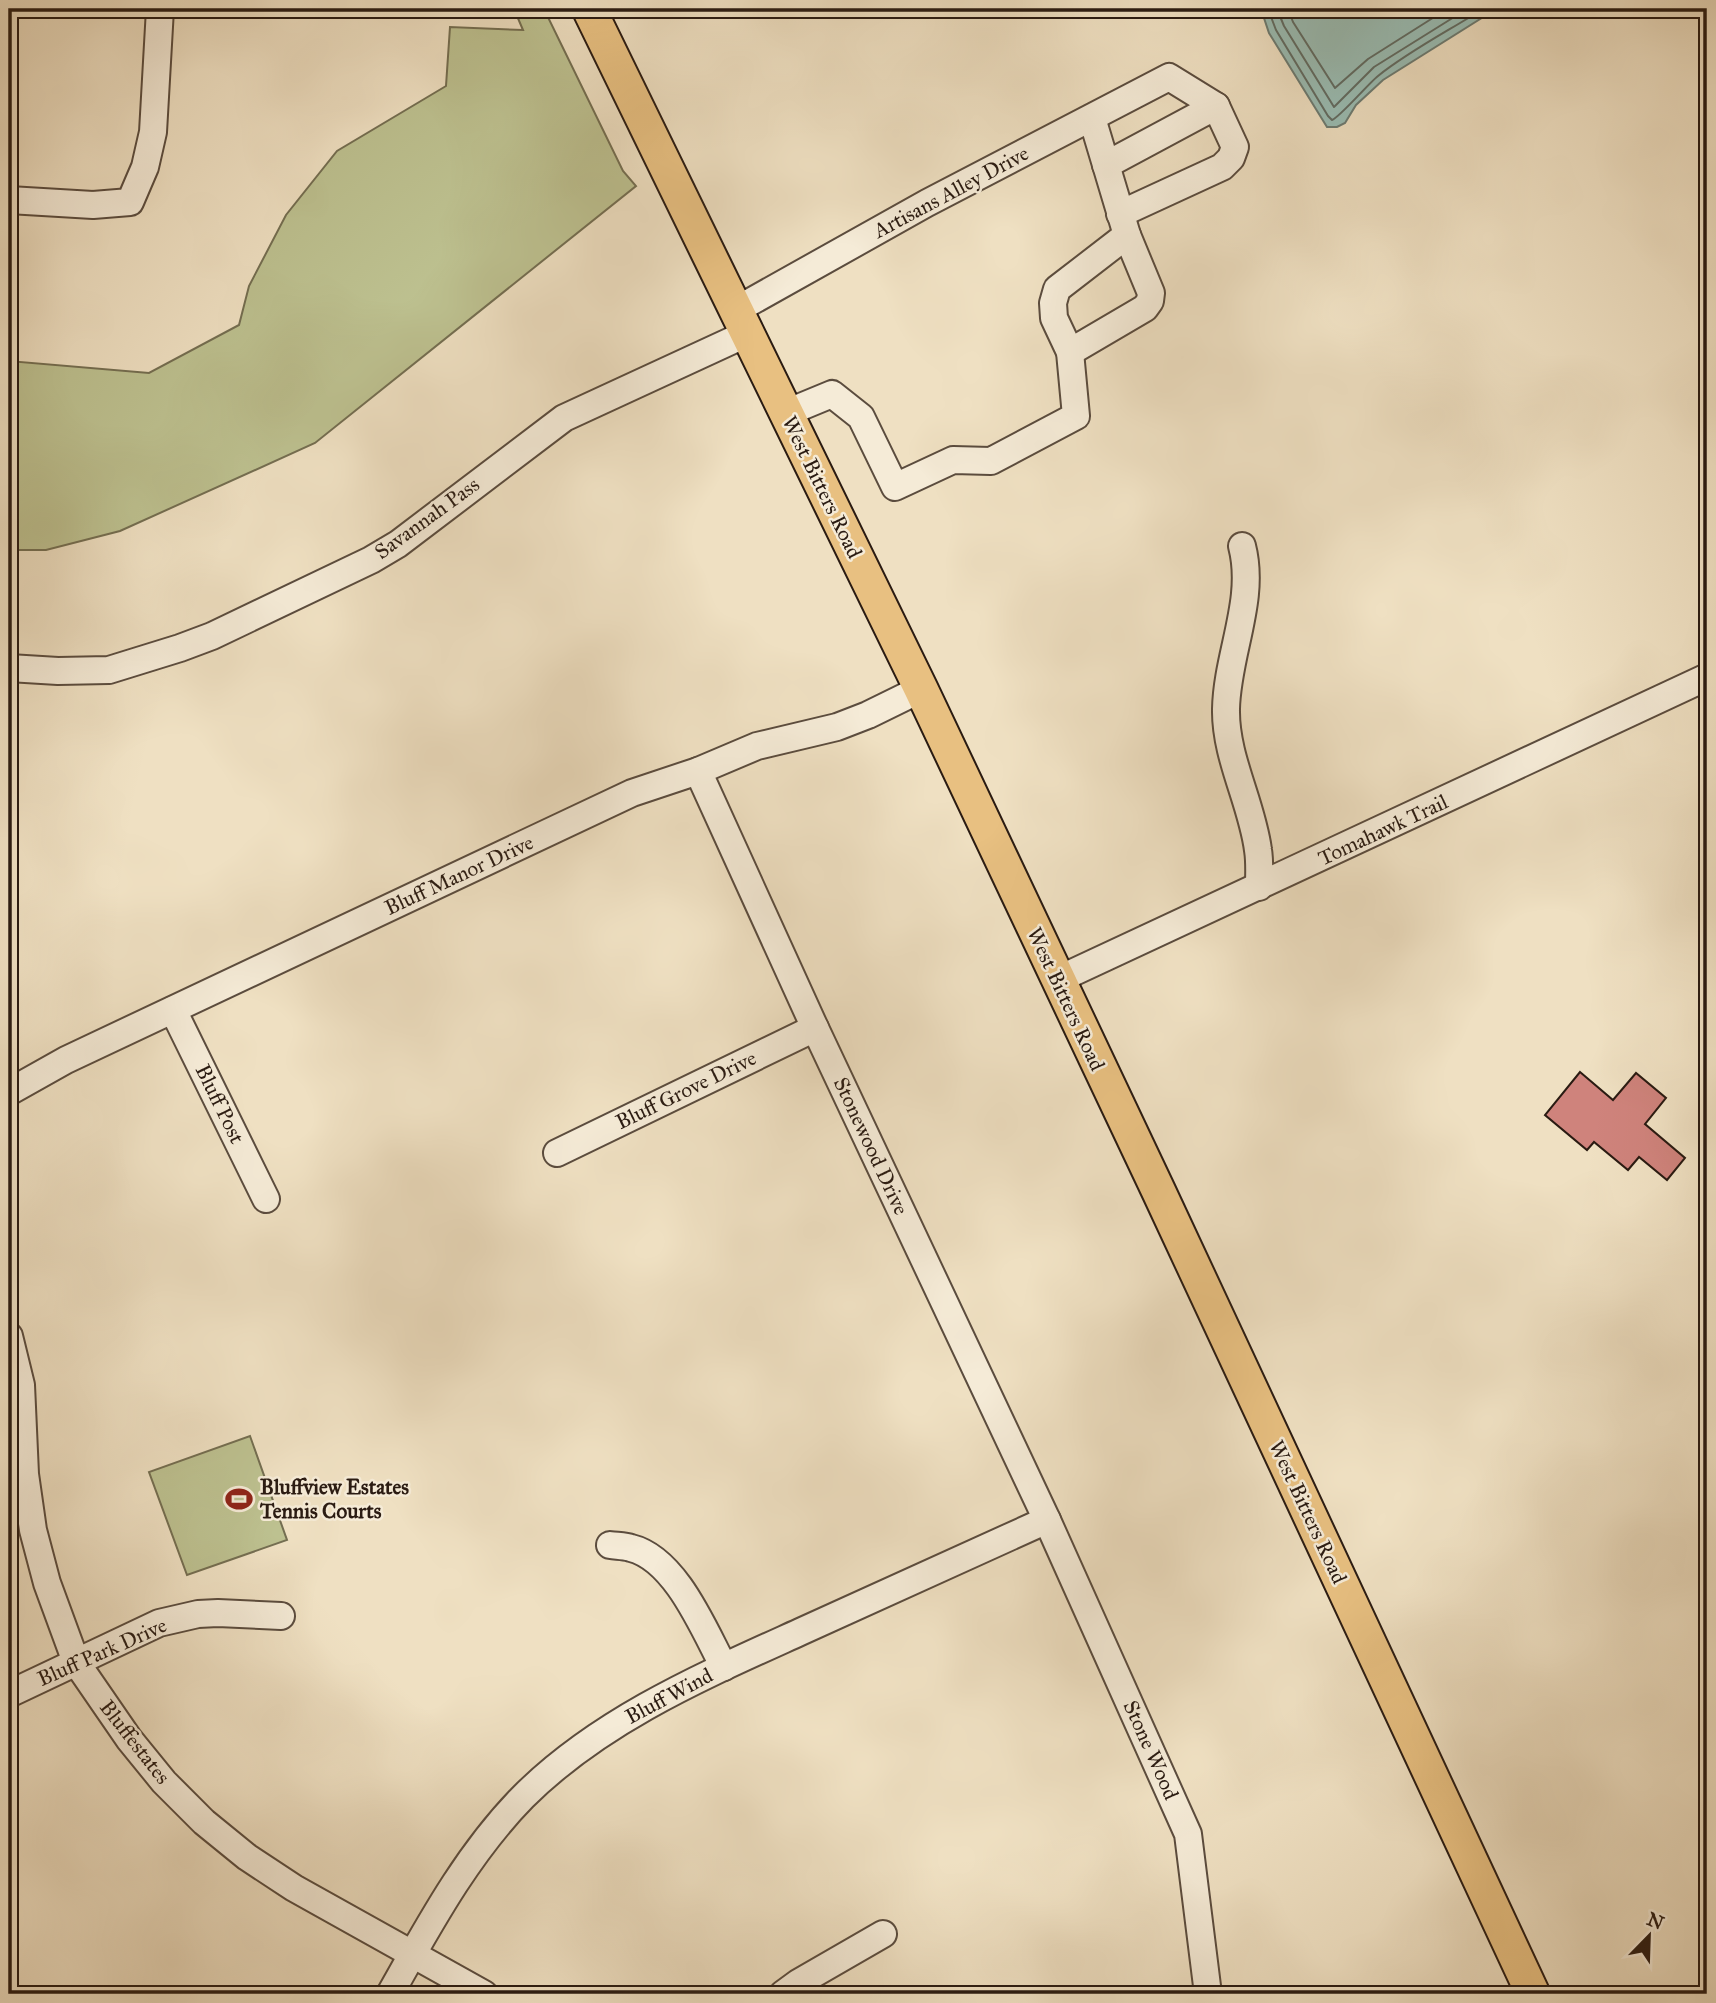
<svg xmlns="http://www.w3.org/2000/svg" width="1716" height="2003" font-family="'IM FELL Great Primer',serif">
	<rect width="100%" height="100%" fill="#efe0c2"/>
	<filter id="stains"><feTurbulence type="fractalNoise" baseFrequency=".00286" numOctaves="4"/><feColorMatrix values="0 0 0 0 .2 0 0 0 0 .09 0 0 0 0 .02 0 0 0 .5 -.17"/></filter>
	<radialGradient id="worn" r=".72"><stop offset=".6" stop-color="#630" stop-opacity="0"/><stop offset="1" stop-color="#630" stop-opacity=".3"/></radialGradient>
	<g fill="#bdc190" stroke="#746e51" stroke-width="2">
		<path d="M514,9H544L623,171L636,186L315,443L120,531L46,550H9V361L149,373L239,325L249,286L286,215L337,151L446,86L450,27L523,30Z"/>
		<path d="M250,1436L287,1540L187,1575L149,1472Z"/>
	</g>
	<path fill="#9abdb4" stroke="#6d7c73" stroke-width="2" d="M1261,9H1496L1383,80L1356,105L1345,123L1337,127H1327L1269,33Z"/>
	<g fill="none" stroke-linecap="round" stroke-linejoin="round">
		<g stroke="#626c63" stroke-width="2">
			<path d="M1268,9L1276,30L1328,116L1332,120C1339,118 1368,84 1378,76C1409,51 1450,30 1483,9"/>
			<path d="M1277,9L1284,26L1334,107L1374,67L1467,9"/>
			<path d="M1288,9L1293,22L1335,88L1368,59L1447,9"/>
		</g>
	</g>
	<path fill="#cf837c" stroke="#2a1b12" stroke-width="2" d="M1580,1072L1613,1100L1636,1073L1666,1098L1645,1124L1685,1158L1667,1180L1639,1157L1628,1170L1594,1142L1587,1150L1545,1115Z"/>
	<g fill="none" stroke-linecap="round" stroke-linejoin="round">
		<defs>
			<g id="minor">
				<path d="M1106,165L1216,106L1235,147L1231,158L1222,167L1120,214"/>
				<path d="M9,200L93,205L130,202L145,167L153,132L160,9"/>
				<path d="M736,310L927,203L1169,77L1216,106"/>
				<path d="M1070,352L1145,308L1150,301L1151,293L1127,235L1092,118"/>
				<path d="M786,413L832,394L861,417L895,487L953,460L991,461L1076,416L1070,352L1054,318L1053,303L1057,289L1127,235"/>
				<path d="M1242,546C1256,600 1227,654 1226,709C1225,757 1252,803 1258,850C1260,862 1259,875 1259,887"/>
				<path d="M9,668L58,671L109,670L180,648L212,636L371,560L398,544L564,418L746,334"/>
				<path d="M698,771L815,1028L1047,1520L1188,1834L1208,1994"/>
				<path d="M1057,980L1707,677"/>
				<path d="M173,1010L266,1199"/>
				<path d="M9,1092L66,1060L632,793L698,771L757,746L837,727L868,715L921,689"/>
				<path d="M557,1153L815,1028"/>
				<path d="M9,1336L21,1385L25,1474L33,1530L47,1583L76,1662L129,1739L164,1782L204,1822L247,1857L294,1888L484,1994"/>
				<path d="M610,1545C617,1546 625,1546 631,1548C676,1559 704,1630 724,1667"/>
				<path d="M9,1694L159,1623L198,1614L218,1613L281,1616"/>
				<path d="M390,1994C429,1925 467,1854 523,1797C600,1720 703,1676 800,1632C882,1595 964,1557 1047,1520"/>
				<path d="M783,1994L798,1983L883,1934"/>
			</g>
			<path id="major" d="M589,9L921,689L1159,1192L1533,1994"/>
		</defs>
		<use href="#minor" stroke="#5b4c3e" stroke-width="30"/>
		<use href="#major" stroke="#2a1b12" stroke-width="37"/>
		<use href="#minor" stroke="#f5ebd7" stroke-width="26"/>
		<use href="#major" stroke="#e8c081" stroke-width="33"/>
	</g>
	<defs>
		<symbol id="stadium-bare" viewBox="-9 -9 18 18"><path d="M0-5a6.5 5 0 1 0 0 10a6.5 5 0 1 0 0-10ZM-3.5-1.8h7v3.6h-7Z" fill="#8f2418" stroke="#f5ebd7" stroke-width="2.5" paint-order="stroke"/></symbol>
	</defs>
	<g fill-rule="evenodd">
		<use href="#stadium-bare" x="220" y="1480" width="38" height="38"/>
	</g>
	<g text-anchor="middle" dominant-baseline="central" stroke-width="5" stroke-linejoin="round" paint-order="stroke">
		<g font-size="21" fill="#2a1b12" stroke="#f5ebd7">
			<text transform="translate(951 192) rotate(-28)">Artisans Alley Drive</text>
			<text transform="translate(822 487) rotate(64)">West Bitters Road</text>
			<text transform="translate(427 518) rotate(-36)">Savannah Pass</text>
			<text transform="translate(1383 830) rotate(-25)">Tomahawk Trail</text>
			<text transform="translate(459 875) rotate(-25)">Bluff Manor Drive</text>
			<text transform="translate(1066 999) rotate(65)">West Bitters Road</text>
			<text transform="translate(686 1090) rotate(-26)">Bluff Grove Drive</text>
			<text transform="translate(220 1104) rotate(64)">Bluff Post</text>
			<text transform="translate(871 1146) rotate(65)">Stonewood Drive</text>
			<text transform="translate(1308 1512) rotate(65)">West Bitters Road</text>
			<text transform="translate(102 1652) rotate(-24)">Bluff Park Drive</text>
			<text transform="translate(669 1696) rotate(-28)">Bluff Wind</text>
			<text transform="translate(135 1742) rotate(52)">Bluffestates</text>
			<text transform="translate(1151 1750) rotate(66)">Stone Wood</text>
		</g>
		<g font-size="21" font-weight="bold" fill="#2a1b12" stroke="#f5ebd7" text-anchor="start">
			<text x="260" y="1487">Bluffview Estates<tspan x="260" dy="24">Tennis Courts</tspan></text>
		</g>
	</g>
	<rect width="1716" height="2003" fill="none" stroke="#efe0c2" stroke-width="35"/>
	<rect x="10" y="10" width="1695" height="1982" fill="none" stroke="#2a1b12" stroke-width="3.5"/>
	<rect x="18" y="18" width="1681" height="1968" fill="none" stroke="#2a1b12" stroke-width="2"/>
	<g transform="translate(1649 1936) rotate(23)" stroke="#f5ebd7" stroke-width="5" paint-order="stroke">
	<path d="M0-5L12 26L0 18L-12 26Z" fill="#2a1b12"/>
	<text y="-10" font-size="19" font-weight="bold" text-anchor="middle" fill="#2a1b12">N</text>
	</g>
	<rect width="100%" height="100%" filter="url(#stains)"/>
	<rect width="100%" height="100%" fill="url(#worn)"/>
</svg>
